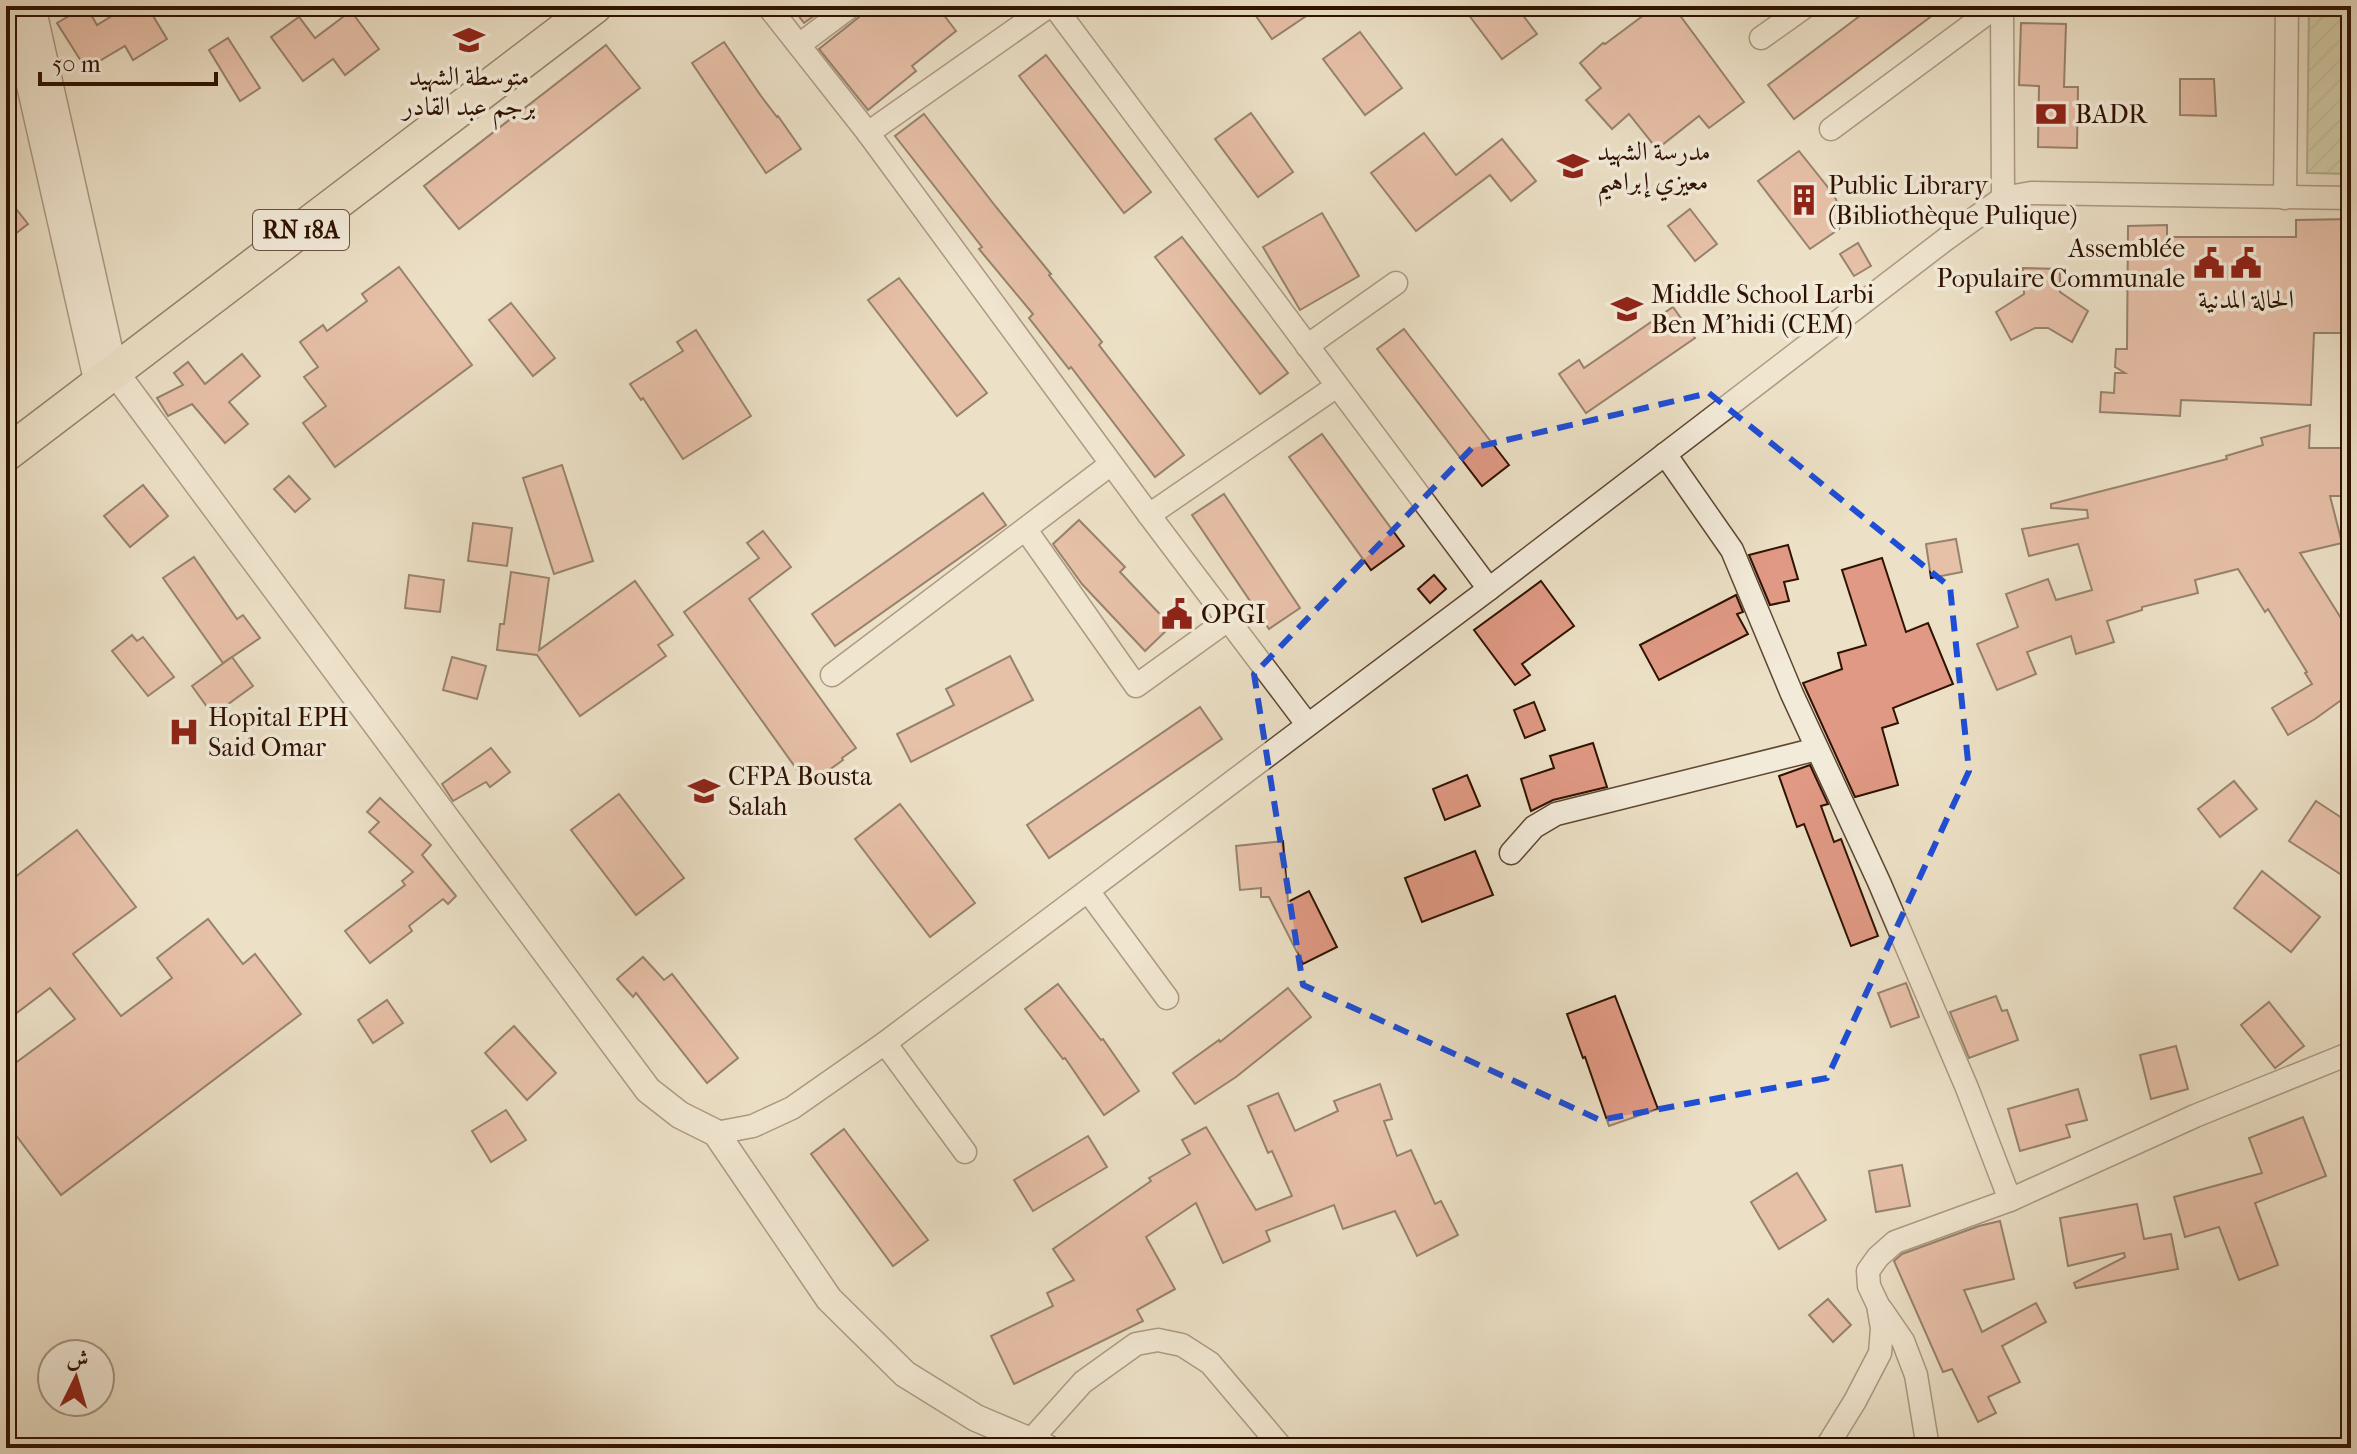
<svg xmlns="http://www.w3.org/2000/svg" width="2357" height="1454" font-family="'IM FELL French Canon',Amiri,serif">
	<defs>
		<pattern id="garden-furrows" width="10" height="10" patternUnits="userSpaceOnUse" patternTransform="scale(2)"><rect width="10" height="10" fill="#bcc192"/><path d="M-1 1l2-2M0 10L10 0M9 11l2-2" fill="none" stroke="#a2a57c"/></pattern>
	</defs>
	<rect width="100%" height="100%" fill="#ece0c6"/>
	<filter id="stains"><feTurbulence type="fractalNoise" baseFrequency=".0025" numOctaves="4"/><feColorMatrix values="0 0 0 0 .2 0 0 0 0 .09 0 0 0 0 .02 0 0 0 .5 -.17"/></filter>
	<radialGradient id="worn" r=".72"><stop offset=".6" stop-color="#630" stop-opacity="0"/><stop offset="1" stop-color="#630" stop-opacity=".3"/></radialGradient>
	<path fill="url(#garden-furrows)" stroke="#766a49" stroke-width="2" d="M2309,6H2335L2351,14V174L2307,173Z"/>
	<g fill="#e09984" stroke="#2f1200" stroke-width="2">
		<path d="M86,6L97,25L128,6H147L167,39L133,60L125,46L86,69L57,23Z"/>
		<path d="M791,6H828L804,23Z"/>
		<path d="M865,6H937L956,31L912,66L916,71L868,110L819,49L859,17Z"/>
		<path d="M1249,6H1321L1272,39Z"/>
		<path d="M1462,6H1516L1537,34L1502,59Z"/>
		<path d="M1656,6H1673L1744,102L1709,128L1699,116L1657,149L1629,114L1612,129L1586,100L1601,88L1580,63L1603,43L1605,44Z"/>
		<path d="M1873,6H1945L1794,119L1768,85Z"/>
		<path d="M351,11L379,49L345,75L333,59L303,81L271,37L299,17L315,38Z"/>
		<path d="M2021,23L2066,24L2064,87H2078L2077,148L2038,147L2039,86L2019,85Z"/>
		<path d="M1360,32L1402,88L1365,115L1323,59Z"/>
		<path d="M228,38L260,88L240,101L209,50Z"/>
		<path d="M724,42L761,96L777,117L778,116L801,149L766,173L692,63Z"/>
		<path d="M606,45L640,88L459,229L424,186Z"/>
		<path d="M1046,55L1151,192L1124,213L1019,76Z"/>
		<path d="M2180,79H2214L2216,116L2180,115Z"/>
		<path d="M1251,113L1293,172L1258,197L1215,139Z"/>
		<path d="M924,114L996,207L1051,274L1049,275L1102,342L1099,345L1184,455L1155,477L1071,367L1069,369L1029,318L1033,314L979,249L982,247L895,136Z"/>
		<path d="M1424,133L1456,175L1502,139L1536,181L1511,201L1490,175L1416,231L1371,173Z"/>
		<path d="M1799,151L1834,195L1844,218L1839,229L1810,249L1758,181Z"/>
		<path d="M6,196L28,224L6,241Z"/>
		<path d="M1690,209L1717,244L1695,261L1668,226Z"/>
		<path d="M1322,213L1359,276L1300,310L1263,247Z"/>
		<path d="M2351,219V333H2314L2311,405L2181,400L2180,416L2100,412L2101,392L2114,393L2115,373H2125L2115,367L2116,349H2127L2128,226L2167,225V237H2296V220Z"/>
		<path d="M1182,237L1288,373L1260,394L1155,257Z"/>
		<path d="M1858,243L1871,266L1854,276L1840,254Z"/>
		<path d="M399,267L472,365L335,467L303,423L326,406L304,377L318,367L300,342L323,325L327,331L367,301L362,294Z"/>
		<path d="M2023,268L2060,269V292L2088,311L2072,342L2048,328H2035L2011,340L1996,312L2024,294Z"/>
		<path d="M899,278L987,393L957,416L868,300Z"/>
		<path d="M511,303L555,358L533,376L489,320Z"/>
		<path d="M1673,307L1695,338L1586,413L1559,374L1579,360L1584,368Z"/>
		<path d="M1404,329L1509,465L1482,486L1377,349Z"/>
		<path d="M696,330L751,416L683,459L643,398L641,400L630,384L683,351L677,342Z"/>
		<path d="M242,354L260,376L229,402L248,424L225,443L192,404L168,416L157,398L183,385L174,373L188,362L205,384Z"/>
		<path d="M2310,425L2309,448H2351V496H2330L2342,543L2300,553L2351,634V693L2315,719L2288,735L2272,708L2312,684L2305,673L2307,672L2268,609L2265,612L2238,569L2195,580L2198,593L2142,607V610L2107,621L2114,642L2076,654L2071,636L2027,652L2036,674L1997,690L1977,644L2018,627L2006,594L2048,579L2056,600L2092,590L2078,544L2029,556L2022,529L2088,518L2087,510L2051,508V504L2227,459L2226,456L2263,445L2261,438Z"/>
		<path d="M1322,434L1404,546L1371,570L1289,457Z"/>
		<path d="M562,465L593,561L554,574L523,478Z"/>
		<path d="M289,476L310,499L295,512L274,489Z"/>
		<path d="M143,485L168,516L130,547L104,516Z"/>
		<path d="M983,493L1006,525L835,646L812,614Z"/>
		<path d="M1224,494L1300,608L1269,629L1192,515Z"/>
		<path d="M1079,520L1125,567L1120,572L1171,626L1145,651L1082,584L1053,544Z"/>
		<path d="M473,523L512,528L507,566L468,561Z"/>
		<path d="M763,531L791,567L749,599L856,748L842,758L843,760L808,785L684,612L759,558L747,543Z"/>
		<path d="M1956,539L1962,572L1931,578L1926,544Z"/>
		<path d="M1788,545L1798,579L1784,582L1789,601L1770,605L1749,555Z"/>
		<path d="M194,557L237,619L243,615L260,638L223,663L163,578Z"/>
		<path d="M1882,558L1906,632L1928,623L1953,684L1893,708L1898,723L1882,728L1898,785L1855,797L1803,683L1842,669L1838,653L1866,645L1842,570Z"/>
		<path d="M511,572L549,578L539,650L635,581L673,635L658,645L666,656L580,716L537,655L497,650L500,624H504Z"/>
		<path d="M409,575L444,580L440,612L405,608Z"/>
		<path d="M1434,575L1446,589L1430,603L1418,589Z"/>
		<path d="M1541,581L1574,626L1522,664L1530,675L1515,685L1474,630Z"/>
		<path d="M1736,595L1743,612L1737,614L1748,634L1659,680L1640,645Z"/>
		<path d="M132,635L137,641L143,637L174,677L148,696L112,651Z"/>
		<path d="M1010,656L1033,700L911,762L897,734L954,705L946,689Z"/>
		<path d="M232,657L253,686L213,715L192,686Z"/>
		<path d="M452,657L486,666L477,699L443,690Z"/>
		<path d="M1534,702L1545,730L1525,738L1514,710Z"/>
		<path d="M1200,707L1222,739L1049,858L1027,825Z"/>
		<path d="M1593,743L1607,787L1553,800L1531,811L1521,779L1554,768L1550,756Z"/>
		<path d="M491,748L510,772L490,787L486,782L453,801L442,784Z"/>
		<path d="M1810,765L1828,804L1821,806L1834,842L1841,839L1878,936L1851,946L1804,824L1797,827L1779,776Z"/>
		<path d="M1467,775L1480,806L1445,820L1433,789Z"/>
		<path d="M2234,781L2257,809L2220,837L2198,809Z"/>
		<path d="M619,794L684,878L636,915L571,830Z"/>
		<path d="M380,798L431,845L422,855L456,896L448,904L443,899L409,926L412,931L370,963L345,931L405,885L402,881L413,872L369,832L379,822L367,812Z"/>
		<path d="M2316,801L2351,824V881L2289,841Z"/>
		<path d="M900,804L975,903L930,937L855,839Z"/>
		<path d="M77,830L136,907L73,954L121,1016L172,978L157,958L208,919L243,964L255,954L301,1014L61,1195L6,1122V1070L75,1019L50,988L6,1021V884Z"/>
		<path d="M1283,841L1288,902L1309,891L1337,947L1303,964L1269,897H1261V888L1240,890L1236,846Z"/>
		<path d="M1475,851L1493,895L1422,922L1405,878Z"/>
		<path d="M2262,871L2320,917L2291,952L2234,908Z"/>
		<path d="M643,957L664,980L672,974L738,1058L707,1083L636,993L633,997L617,979Z"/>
		<path d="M1906,983L1919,1017L1891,1027L1878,993Z"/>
		<path d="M1058,984L1101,1040L1103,1039L1139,1091L1104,1115L1065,1058L1063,1059L1025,1009Z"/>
		<path d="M1288,988L1311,1017L1236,1077L1195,1104L1173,1073L1219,1040L1220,1042Z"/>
		<path d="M1615,996L1658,1109L1609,1126L1585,1057L1583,1058L1567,1014Z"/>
		<path d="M1996,996L2002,1011L2007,1010L2018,1040L1969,1058L1950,1012Z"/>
		<path d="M387,1000L403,1023L373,1043L358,1020Z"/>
		<path d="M2269,1002L2304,1046L2275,1068L2241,1025Z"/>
		<path d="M514,1026L556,1073L527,1100L485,1053Z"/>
		<path d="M2176,1046L2188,1089L2151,1099L2140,1055Z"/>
		<path d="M1380,1084L1392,1119L1384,1121L1397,1156L1411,1150L1435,1204L1441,1201L1458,1235L1417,1256L1395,1211L1343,1229L1334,1205L1266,1231L1270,1241L1223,1263L1196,1203L1146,1237L1175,1289L1137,1310L1143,1321L1014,1384L991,1336L1053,1306L1047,1293L1074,1280L1053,1249L1151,1181L1149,1178L1190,1154L1182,1140L1206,1127L1256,1210L1292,1196L1272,1151L1268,1153L1248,1106L1278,1093L1295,1131L1338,1111L1334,1101Z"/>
		<path d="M2078,1089L2087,1120L2066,1125L2070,1137L2020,1151L2008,1109Z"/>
		<path d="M506,1110L526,1140L491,1162L472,1131Z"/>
		<path d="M2303,1117L2326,1176L2255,1203L2278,1265L2239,1280L2219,1227L2185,1237L2174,1197L2262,1173L2249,1138Z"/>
		<path d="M844,1129L928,1240L893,1266L811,1154Z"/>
		<path d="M1088,1136L1107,1167L1033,1211L1014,1180Z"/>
		<path d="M1902,1165L1910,1206L1876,1212L1869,1171Z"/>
		<path d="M1797,1173L1826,1220L1779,1249L1751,1202Z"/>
		<path d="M2137,1204L2144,1239L2171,1234L2178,1269L2076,1288L2074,1283L2125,1257L2124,1253L2068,1266L2060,1218Z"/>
		<path d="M2000,1221L2014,1279L1964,1290L1982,1332L2036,1303L2046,1322L2002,1346L2020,1382L1988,1397L1996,1413L1978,1422L1952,1369L1943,1372L1894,1261L1902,1254L1979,1226Z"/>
		<path d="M1828,1299L1851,1325L1833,1342L1809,1315Z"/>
	</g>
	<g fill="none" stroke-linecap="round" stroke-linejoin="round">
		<defs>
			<g id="minor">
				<path d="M768,6L868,133L1149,515L1307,724"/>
				<path d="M1054,6L1489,589"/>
				<path d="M2002,6L2003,198"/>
				<path d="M1761,38L1806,6"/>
				<path d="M799,45L851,6"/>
				<path d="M1831,129L1997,6"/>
				<path d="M868,133L1049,6"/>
				<path d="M2285,198L2287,6"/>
				<path d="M1307,346L1396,283"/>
				<path d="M1665,454L1732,550L1792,694L1879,882L1967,1088L2010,1200L2195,1116L2351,1053"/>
				<path d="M1149,515L1337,386"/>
				<path d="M1026,530L1136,686L1229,619"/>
				<path d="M832,675L1111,464"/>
				<path d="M1511,853L1534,827L1556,814L1817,749"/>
				<path d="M1088,891L1167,998"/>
				<path d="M885,1043L965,1152"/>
				<path d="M716,1133L753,1126L792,1108L885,1043L1489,589L1946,239L2003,198L2031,193L2351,198"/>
				<path d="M1881,1309L1903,1341L1916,1375L1928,1448"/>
				<path d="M1030,1441L1083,1382L1136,1344L1158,1340L1182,1345L1210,1363L1282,1448"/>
				<path d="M1826,1448L1855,1401L1880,1353L1882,1328L1878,1305L1869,1286L1868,1271L1878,1257L1895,1242L2010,1200"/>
			</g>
			<g id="tertiary">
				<path d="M12,6L98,384"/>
				<path d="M32,6L114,371L648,1090L680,1115L716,1133L829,1299L905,1374L976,1418L1047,1448"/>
			</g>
			<path id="primary" d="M6,454L595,6"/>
		</defs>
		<use href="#minor" stroke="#5e4632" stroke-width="25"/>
		<use href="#tertiary" stroke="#5e4632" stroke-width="29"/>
		<use href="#primary" stroke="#2f1200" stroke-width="37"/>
		<use href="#minor" stroke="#f3ebda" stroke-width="22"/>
		<use href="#tertiary" stroke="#f3ebda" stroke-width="26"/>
		<use href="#primary" stroke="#ece0c6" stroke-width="34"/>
	</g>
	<path d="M0 0H2357V1454H0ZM1709,393L1950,587L1969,771L1827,1078L1600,1120L1303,985L1254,674L1472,448Z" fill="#ece0c6" fill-opacity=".55" fill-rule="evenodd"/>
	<path fill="none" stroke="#1d4ed8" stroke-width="6" stroke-dasharray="16 10" stroke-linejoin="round" d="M1709,393L1950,587L1969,771L1827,1078L1600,1120L1303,985L1254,674L1472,448Z"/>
	<defs>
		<symbol id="school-bare" viewBox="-9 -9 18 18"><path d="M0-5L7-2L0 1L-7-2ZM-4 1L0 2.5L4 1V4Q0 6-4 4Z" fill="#8f2418" stroke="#f3ebda" stroke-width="2.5" paint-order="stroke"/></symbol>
		<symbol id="bank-bare" viewBox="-9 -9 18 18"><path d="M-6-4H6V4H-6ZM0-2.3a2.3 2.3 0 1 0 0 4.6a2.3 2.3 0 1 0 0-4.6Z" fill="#8f2418" stroke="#f3ebda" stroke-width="2.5" paint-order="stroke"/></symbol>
		<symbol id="building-bare" viewBox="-9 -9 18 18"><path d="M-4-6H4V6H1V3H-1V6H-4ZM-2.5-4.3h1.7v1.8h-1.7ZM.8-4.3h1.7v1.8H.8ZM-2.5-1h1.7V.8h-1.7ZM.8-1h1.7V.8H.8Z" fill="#8f2418" stroke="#f3ebda" stroke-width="2.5" paint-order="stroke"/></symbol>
		<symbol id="civic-bare" viewBox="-9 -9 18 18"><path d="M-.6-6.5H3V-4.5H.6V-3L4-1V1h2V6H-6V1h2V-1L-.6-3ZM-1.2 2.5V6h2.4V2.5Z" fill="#8f2418" stroke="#f3ebda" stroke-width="2.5" paint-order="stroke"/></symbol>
		<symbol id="hospital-bare" viewBox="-9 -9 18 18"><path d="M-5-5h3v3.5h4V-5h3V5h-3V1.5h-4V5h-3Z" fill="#8f2418" stroke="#f3ebda" stroke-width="2.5" paint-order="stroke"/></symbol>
		<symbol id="university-bare" viewBox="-9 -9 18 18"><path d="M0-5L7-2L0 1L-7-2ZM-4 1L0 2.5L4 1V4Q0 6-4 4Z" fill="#8f2418" stroke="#f3ebda" stroke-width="2.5" paint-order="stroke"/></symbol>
	</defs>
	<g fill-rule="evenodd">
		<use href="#school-bare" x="447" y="18" width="44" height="44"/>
		<use href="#bank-bare" x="2029" y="92" width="44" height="44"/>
		<use href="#school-bare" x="1551" y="144" width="44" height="44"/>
		<use href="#building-bare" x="1782" y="178" width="44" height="44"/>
		<use href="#civic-bare" x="2187" y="241" width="44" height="44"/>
		<use href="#civic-bare" x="2224" y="241" width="44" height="44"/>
		<use href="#school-bare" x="1605" y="287" width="44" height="44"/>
		<use href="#civic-bare" x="1155" y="592" width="44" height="44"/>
		<use href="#hospital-bare" x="162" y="710" width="44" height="44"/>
		<use href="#university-bare" x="682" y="769" width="44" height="44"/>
	</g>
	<g text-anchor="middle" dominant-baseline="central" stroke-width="7" stroke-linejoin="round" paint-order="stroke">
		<rect fill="#f3ebda" stroke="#6a5341" stroke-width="2" x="253" y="210" width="96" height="40" rx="6"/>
		<g font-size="24" font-weight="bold" fill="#2f1200">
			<text x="301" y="230">RN 18A</text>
		</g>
		<g font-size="26" fill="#2f1200" stroke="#f3ebda" text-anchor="start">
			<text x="469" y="76" text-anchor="middle">متوسطة الشهيد<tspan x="469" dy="30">برجم عبد القادر</tspan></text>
			<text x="2075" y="114">BADR</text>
			<text x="1597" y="151">مدرسة الشهيد<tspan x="1597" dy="30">معيزي إبراهيم</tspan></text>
			<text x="1828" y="185">Public Library<tspan x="1828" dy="30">(Bibliothèque Pulique)</tspan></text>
			<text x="2185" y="248" text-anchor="end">Assemblée<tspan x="2185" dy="30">Populaire Communale</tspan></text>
			<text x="1651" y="294">Middle School Larbi<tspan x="1651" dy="30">Ben M'hidi (CEM)</tspan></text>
			<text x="2246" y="299" text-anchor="middle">الحالة المدنية</text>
			<text x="1201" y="614">OPGI</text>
			<text x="208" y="717">Hopital EPH<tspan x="208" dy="30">Said Omar</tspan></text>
			<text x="728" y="776">CFPA Bousta<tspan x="728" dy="30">Salah</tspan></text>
		</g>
	</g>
	<rect width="2357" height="1454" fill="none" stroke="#ece0c6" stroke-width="32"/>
	<rect x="8" y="8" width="2341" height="1438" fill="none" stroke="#2f1200" stroke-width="4"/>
	<rect x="16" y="16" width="2325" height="1422" fill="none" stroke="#2f1200" stroke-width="2"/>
	<g transform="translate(76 1378) rotate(5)"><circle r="38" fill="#f3ebda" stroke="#a59483" stroke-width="2"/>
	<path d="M0-6L14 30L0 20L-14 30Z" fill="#8f2418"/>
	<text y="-12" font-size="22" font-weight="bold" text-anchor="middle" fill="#2f1200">ش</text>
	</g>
	<path d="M40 72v12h176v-12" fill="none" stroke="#2f1200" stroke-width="4"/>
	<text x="52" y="72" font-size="24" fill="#2f1200" stroke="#f3ebda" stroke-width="6" paint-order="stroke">50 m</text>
	<rect width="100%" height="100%" filter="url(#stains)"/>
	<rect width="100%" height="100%" fill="url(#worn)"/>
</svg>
